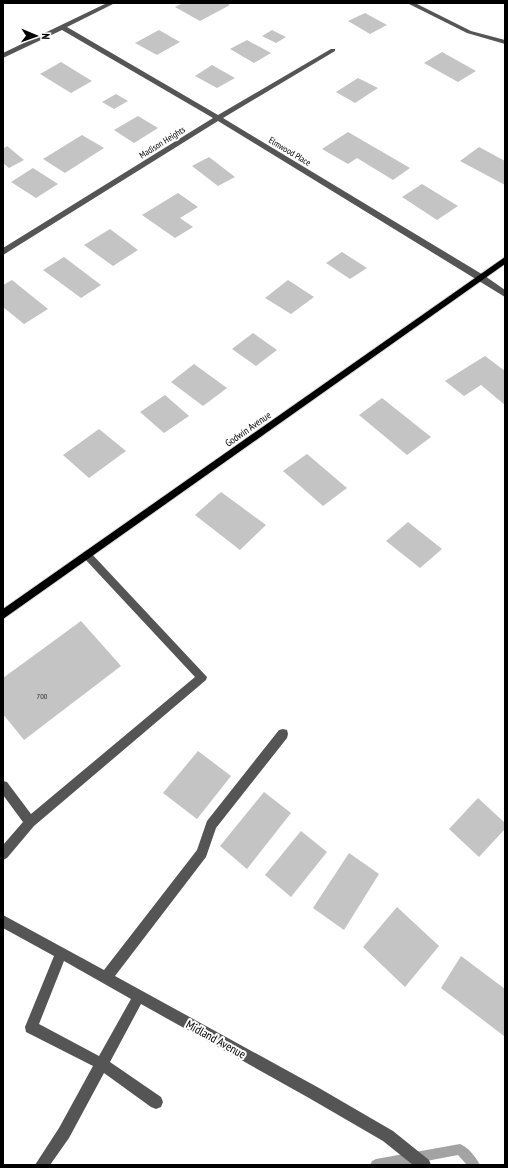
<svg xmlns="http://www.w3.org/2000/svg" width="508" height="1168" font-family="'PT Sans Narrow',sans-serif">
	<rect width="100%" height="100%" fill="#fff"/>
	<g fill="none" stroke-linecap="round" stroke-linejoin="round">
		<path fill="#a3a3a3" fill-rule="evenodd" d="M460,1144C468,1147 476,1157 480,1165H467L458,1155L405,1165H370L372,1161L376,1159Z"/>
	</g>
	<g fill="#c4c4c4">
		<path d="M183,3H226L230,5L200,21L175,7Z"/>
		<path d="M365,13L387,25L370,34L348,21Z"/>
		<path d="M159,30L180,42L157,55L135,43Z"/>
		<path d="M272,30L286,37L276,43L262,36Z"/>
		<path d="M247,40L271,53L254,63L230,49Z"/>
		<path d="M442,52L476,71L458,82L424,63Z"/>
		<path d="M61,62L92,81L71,93L40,74Z"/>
		<path d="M212,65L235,78L217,88L195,76Z"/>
		<path d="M358,78L378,88L355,103L336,92Z"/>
		<path d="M116,94L128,101L114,109L102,102Z"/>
		<path d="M138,116L158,128L134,143L114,130Z"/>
		<path d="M348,132L410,168L393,180L357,158L348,164L322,149Z"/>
		<path d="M82,135L104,148L65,173L43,159Z"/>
		<path d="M7,146L24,160L9,168L3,163V149Z"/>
		<path d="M479,147L505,161V185L460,161Z"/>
		<path d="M209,157L235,177L218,186L192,166Z"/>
		<path d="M33,168L58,184L36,198L11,182Z"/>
		<path d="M422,184L458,206L437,220L402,197Z"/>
		<path d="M178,193L198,207L180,218L193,227L175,238L142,215Z"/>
		<path d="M110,229L138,250L113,266L84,245Z"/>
		<path d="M342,252L367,268L350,279L326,263Z"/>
		<path d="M64,257L101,285L81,298L43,270Z"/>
		<path d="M12,280L48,309L24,324L3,307V285Z"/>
		<path d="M288,280L314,297L291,314L265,298Z"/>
		<path d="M253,333L277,350L256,366L232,349Z"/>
		<path d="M485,356L505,371V405L481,385L464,396L445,381Z"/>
		<path d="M194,364L227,388L203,406L171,382Z"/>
		<path d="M165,395L189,416L164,433L140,412Z"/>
		<path d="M382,398L431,437L407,455L359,415Z"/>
		<path d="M99,429L126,451L89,478L63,455Z"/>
		<path d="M307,454L347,488L323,506L283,471Z"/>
		<path d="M221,492L266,525L240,550L195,515Z"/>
		<path d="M408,522L442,549L420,568L386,541Z"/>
		<path d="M81,621L121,666L24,740L3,714V678Z"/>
		<path d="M198,751L231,776L197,819L163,793Z"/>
		<path d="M264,792L291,813L247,869L220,846Z"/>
		<path d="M478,798L505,823V829L479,857L449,829Z"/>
		<path d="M301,831L327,852L291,897L265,875Z"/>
		<path d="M349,853L379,874L344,930L313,908Z"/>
		<path d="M397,907L439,946L405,987L363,947Z"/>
		<path d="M461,956L505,989V1034L504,1036L441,988Z"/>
	</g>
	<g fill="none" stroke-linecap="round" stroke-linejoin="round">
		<defs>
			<path id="major" d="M505,257V264L3,619V609Z"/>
		</defs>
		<use href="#major" stroke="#dbdbdb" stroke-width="2"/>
		<g fill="#555" fill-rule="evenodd">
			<path d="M107,3H115L67,27L218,115L331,49H335V51L223,118L485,276L505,290V297L218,121L3,255V248L213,118L62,30L3,58V53Z"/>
			<path d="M407,3H415L471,31L505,40V44L467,33Z"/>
			<path d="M87,551L90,552L207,677L206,680L34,826L7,858L3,860V845L23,822L3,795V781L7,782L31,814L195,677L84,558L82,555L84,552Z"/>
			<path d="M283,729L287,730L288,734L287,738L216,828L206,857L115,976L319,1088L393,1131L429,1160L431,1165H413L383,1141L309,1098L141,1004L110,1062L161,1097L163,1102L161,1107L156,1109L151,1107L104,1073L69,1138L50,1165H35L59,1128L93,1066L26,1032L25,1027L54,956L3,928V915L104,970L197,850L207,821L279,730ZM64,961L131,999L99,1056L39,1024Z"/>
		</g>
		<use href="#major" fill="#000" fill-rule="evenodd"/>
	</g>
	<g text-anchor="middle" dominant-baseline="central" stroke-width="4" stroke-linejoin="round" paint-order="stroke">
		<g font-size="8" fill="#313131">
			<text x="42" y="696">700</text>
		</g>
		<g font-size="9" fill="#000" stroke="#fff">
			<text transform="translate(162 142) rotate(-32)">Madison Heights</text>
			<text transform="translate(290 151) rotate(31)">Elmwood Place</text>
		</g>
		<g font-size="10" fill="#000" stroke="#fff">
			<text transform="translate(248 429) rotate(-35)">Godwin Avenue</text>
		</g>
		<g font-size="12" fill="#000" stroke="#fff">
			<text transform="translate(216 1039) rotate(29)">Midland Avenue</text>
		</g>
	</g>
	<rect width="508" height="1168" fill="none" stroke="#000000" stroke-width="8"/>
	<g transform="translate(36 36) rotate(92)" stroke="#ffffff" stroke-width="3" paint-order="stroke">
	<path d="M0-3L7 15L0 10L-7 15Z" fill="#000000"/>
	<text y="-6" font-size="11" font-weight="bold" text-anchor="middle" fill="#000000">N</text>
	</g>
</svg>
